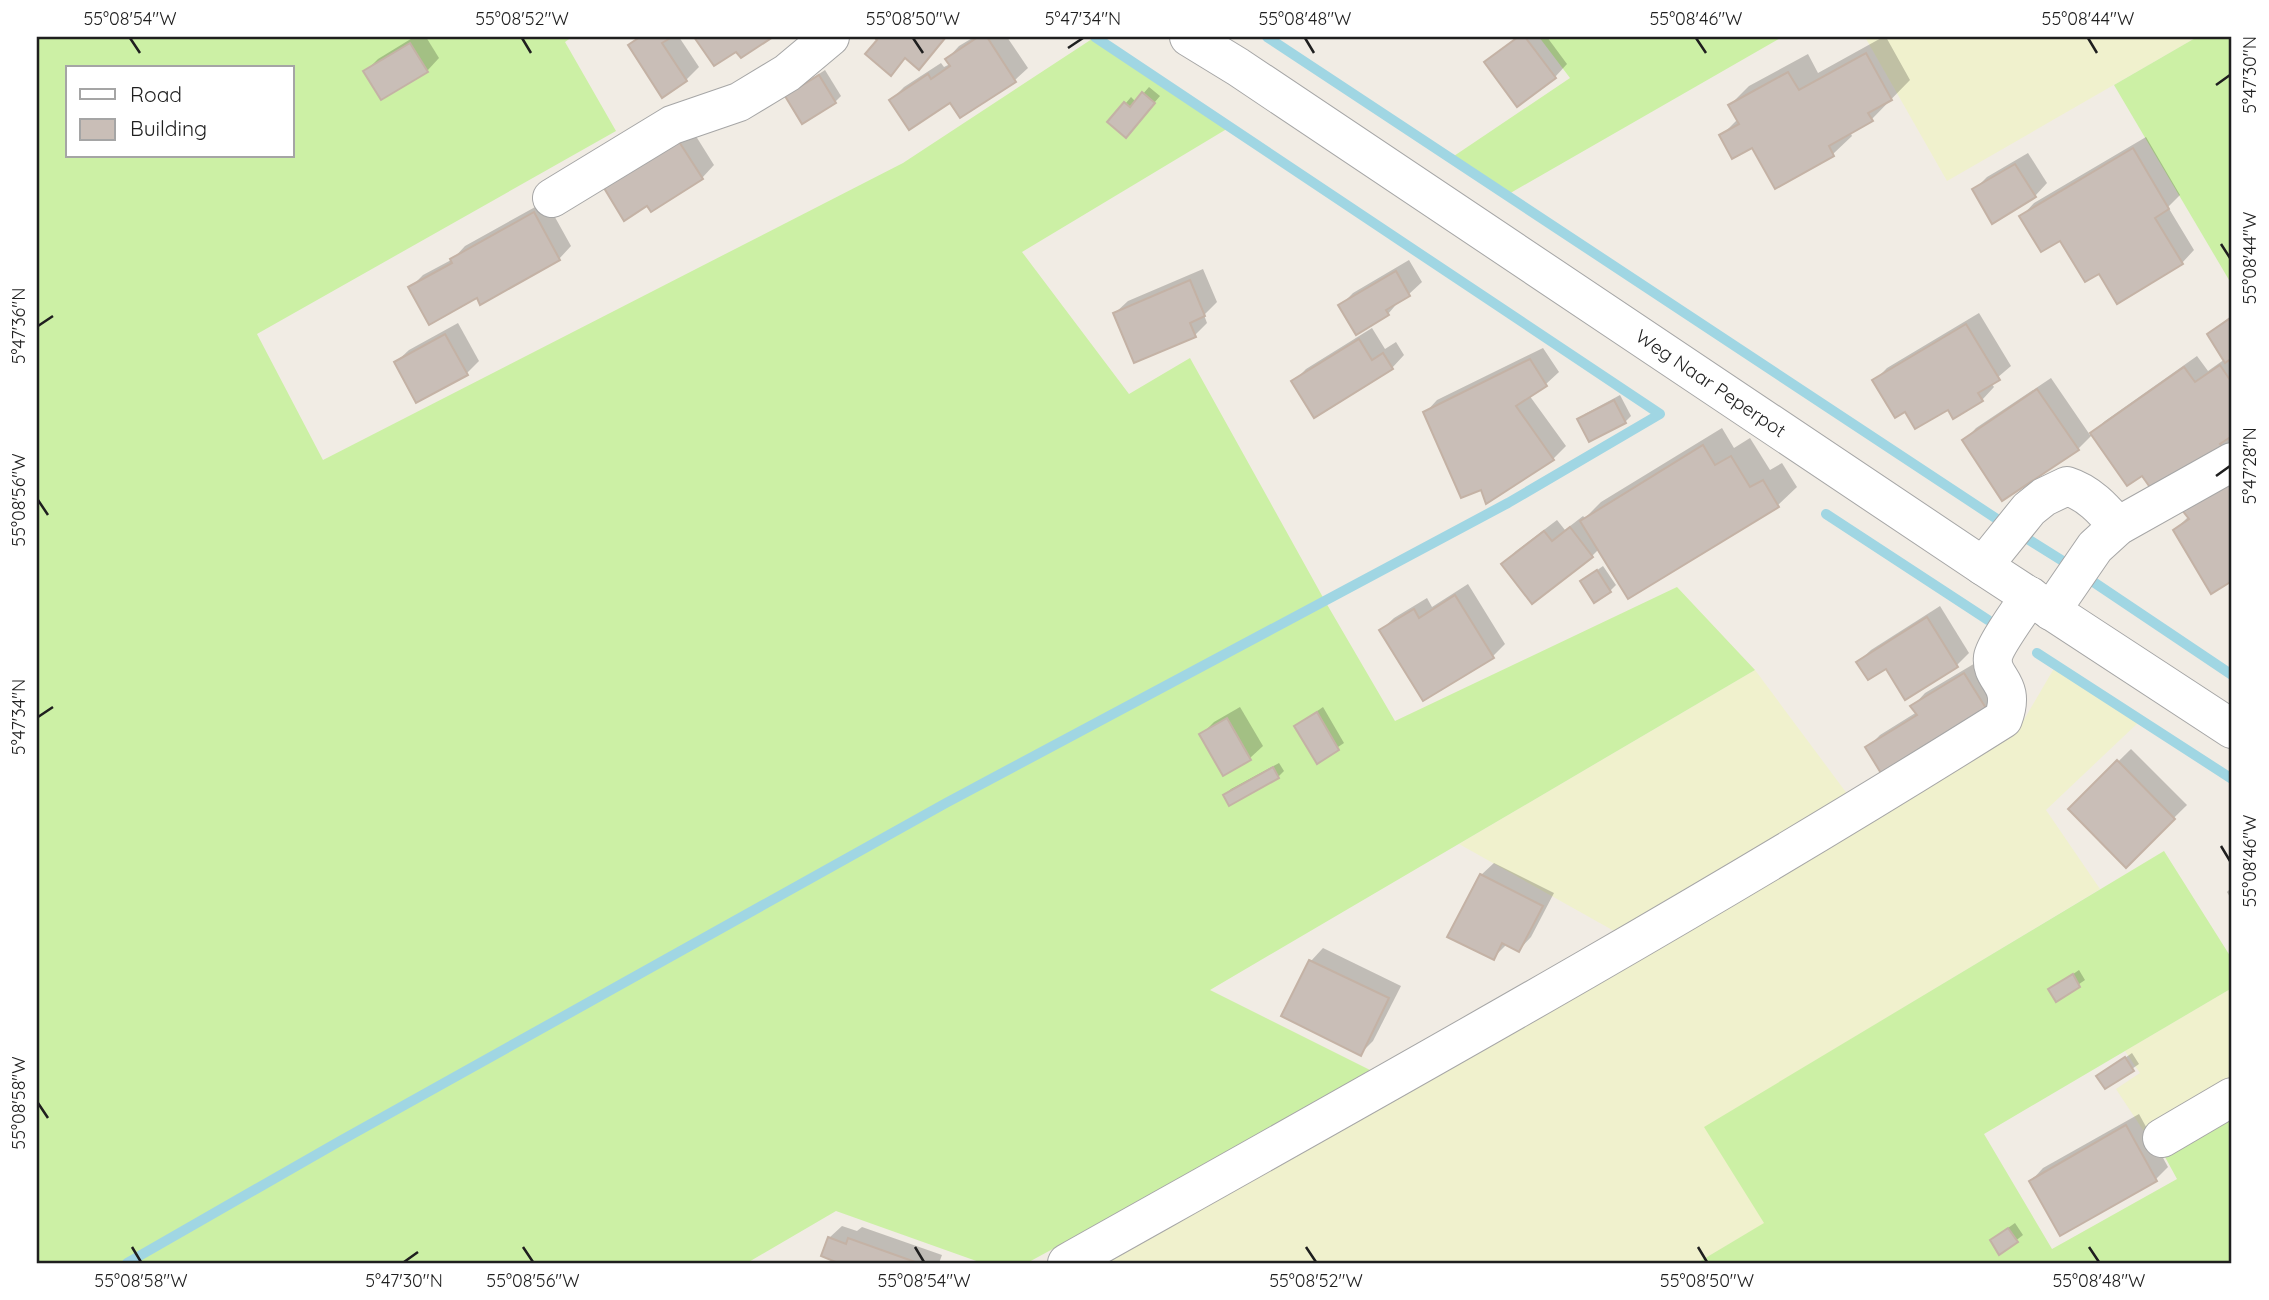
<svg xmlns="http://www.w3.org/2000/svg" width="2269" height="1300" font-family="Quicksand,sans-serif">
	<rect width="100%" height="100%" fill="#f1ece4"/>
	<g fill="#f0f1cd">
		<path d="M1865,37H2197L1947,181Z"/>
		<path d="M2056,665L2141,720L2046,810L2100,889L1705,1127L1765,1223L1697,1263H1081L1438,1067L2022,723Z"/>
		<path d="M1755,670L1851,799L1623,936L1459,844Z"/>
		<path d="M2232,988V1087L2147,1136L2116,1089L2140,1073L2125,1051Z"/>
	</g>
	<g fill="#ccf0a5" fill-rule="evenodd">
		<path d="M37,37H572L565,42L616,131L257,334L323,460L903,163L1095,37L1230,127L1022,252L1129,394L1190,358L1325,601L1395,721L1677,587L1755,670L1210,990L1376,1073L1027,1263H982L836,1211L747,1263H37ZM68,68H292V156H68Z"/>
		<path d="M1539,37H1782L1507,195L1451,158L1570,78Z"/>
		<path d="M2197,37H2232V285L2114,85Z"/>
		<path d="M2164,851L2232,959V988L1984,1134L2052,1249L2177,1179L2165,1157L2232,1117V1263H1697L1764,1223L1704,1127Z"/>
	</g>
	<g fill="#0003">
		<path d="M414,37H426L439,58L427,71H366L378,59Z"/>
		<path d="M638,37H679L699,67L686,80L663,95L630,45Z"/>
		<path d="M876,37H947L919,68L906,57L891,73L879,40Z"/>
		<path d="M974,37H1007L1028,68L1015,80L961,116L951,100H891L904,87L941,63L944,67L950,64L947,59L959,46Z"/>
		<path d="M1517,37H1547L1567,64L1555,77L1486,62Z"/>
		<path d="M1883,37H1886L1910,80L1871,120L1850,132L1852,136L1833,154L1753,146L1721,136L1738,119L1730,105L1749,86L1808,54L1818,73Z"/>
		<path d="M825,70L841,96L835,102L793,91Z"/>
		<path d="M1149,87L1160,96L1132,129L1110,122L1131,97L1136,102Z"/>
		<path d="M689,125L714,165L702,178L627,170Z"/>
		<path d="M2146,137L2180,195L2168,207L2194,250L2182,263L2099,271L2061,238L2022,216L2034,203Z"/>
		<path d="M2028,153L2047,183L2035,196L1974,190L1987,177Z"/>
		<path d="M546,201L571,246L559,259L477,296L410,288L423,275L453,259L465,246Z"/>
		<path d="M1409,260L1422,282L1409,294L1400,300L1388,314L1340,306L1353,293Z"/>
		<path d="M1203,269L1217,302L1204,315L1207,323L1195,335L1115,313L1128,301Z"/>
		<path d="M1979,313L2011,366L1991,383L1994,387L1982,400L1949,407L1875,380L1887,368Z"/>
		<path d="M2232,315V444L2143,473L2093,434L2078,449L1964,441L1976,428L2051,378L2090,435L2105,421L2197,356L2208,371L2225,359L2209,334Z"/>
		<path d="M458,323L479,361L467,373L396,362L409,350Z"/>
		<path d="M1372,328L1385,349L1396,342L1404,355L1392,368L1294,381L1306,369Z"/>
		<path d="M1543,348L1559,372L1546,384L1529,395L1566,446L1553,459L1487,502L1482,488L1425,413L1437,400Z"/>
		<path d="M1620,395L1631,416L1625,422L1579,419L1585,414Z"/>
		<path d="M1722,428L1734,448L1750,438L1770,470L1782,463L1797,487L1778,505L1628,597L1599,549L1592,556L1503,564L1516,551L1557,520L1565,530L1583,516L1585,518L1601,502Z"/>
		<path d="M2232,484V579L2212,591L2175,530L2189,516Z"/>
		<path d="M1603,566L1616,585L1610,591L1582,581Z"/>
		<path d="M1468,584L1505,644L1493,656L1381,630L1394,618L1427,598L1432,607Z"/>
		<path d="M1940,606L1969,653L1957,665L1886,667L1858,662L1871,650Z"/>
		<path d="M1977,662L2000,699L1885,775L1867,748L1880,735L1917,712L1913,706L1925,693Z"/>
		<path d="M1240,707L1263,746L1250,758L1224,774L1201,735L1214,722Z"/>
		<path d="M1323,707L1344,743L1317,761L1296,726Z"/>
		<path d="M2131,749L2187,805L2126,865L2070,809Z"/>
		<path d="M1279,763L1284,771L1278,777L1225,795L1231,789Z"/>
		<path d="M1494,863L1554,893L1531,937L1519,950L1507,944L1493,958L1481,875Z"/>
		<path d="M2232,887V901L2227,892Z"/>
		<path d="M1323,948L1401,986L1373,1041L1361,1053L1283,1015L1311,961Z"/>
		<path d="M2079,970L2085,980L2056,1000L2050,990Z"/>
		<path d="M2132,1053L2139,1064L2106,1087L2099,1076Z"/>
		<path d="M2139,1114L2168,1167L2156,1179L2031,1181L2043,1168Z"/>
		<path d="M2015,1223L2023,1235L2000,1253L1998,1235Z"/>
		<path d="M842,1226L857,1231L862,1227L942,1255L939,1263H840V1261L829,1238Z"/>
	</g>
	<g fill="none" stroke-linecap="round" stroke-linejoin="round">
		<g stroke="#a0d6e3" stroke-width="10">
			<path d="M1267,37L2003,523"/>
			<path d="M1826,514L1988,620"/>
			<path d="M2018,533L2066,563"/>
			<path d="M2083,575L2232,675"/>
			<path d="M2037,653L2232,779"/>
			<path d="M127,1263L340,1141L946,803L1508,503L1660,414L1095,37"/>
		</g>
	</g>
	<g fill="#c9beb7" stroke="#c4b2a5" stroke-width="2">
		<path d="M640,37H672L662,43L687,81L662,98L628,45Z"/>
		<path d="M694,37H773L741,58L736,52L714,66Z"/>
		<path d="M874,37H946L919,70L905,58L891,76L865,54L877,40Z"/>
		<path d="M978,37H987L1016,82L960,118L950,103L909,130L889,100L928,74L931,79L950,66L945,59Z"/>
		<path d="M1518,37H1525L1556,78L1517,107L1484,62Z"/>
		<path d="M410,43L428,72L381,100L363,71Z"/>
		<path d="M1866,53L1892,100L1868,113L1873,121L1829,146L1834,156L1775,189L1752,148L1732,159L1719,135L1739,124L1728,105L1788,72L1799,90Z"/>
		<path d="M819,75L836,103L802,124L785,96Z"/>
		<path d="M1142,92L1155,103L1126,138L1107,122L1124,102L1130,107Z"/>
		<path d="M676,137L703,179L651,212L647,206L624,221L604,188Z"/>
		<path d="M2133,148L2169,209L2155,218L2183,264L2117,304L2099,274L2085,282L2060,241L2041,252L2019,216Z"/>
		<path d="M2015,164L2036,197L1992,224L1972,189Z"/>
		<path d="M534,212L560,260L480,305L477,298L429,325L408,287L452,263L450,259Z"/>
		<path d="M1396,271L1410,296L1386,310L1389,315L1356,335L1338,305Z"/>
		<path d="M1190,280L1205,316L1190,323L1196,337L1134,363L1113,313Z"/>
		<path d="M2232,317V358L2225,363L2207,334Z"/>
		<path d="M1966,324L2000,380L1978,393L1983,401L1953,419L1948,410L1915,429L1905,412L1895,418L1872,380Z"/>
		<path d="M445,334L468,375L416,403L394,362Z"/>
		<path d="M1359,339L1372,360L1383,353L1393,369L1314,418L1291,381Z"/>
		<path d="M1530,359L1547,386L1516,406L1554,460L1486,504L1481,490L1461,498L1423,412Z"/>
		<path d="M2220,365L2232,383V436L2220,444L2226,452L2159,500L2142,476L2127,486L2090,433L2184,367L2195,382Z"/>
		<path d="M2037,389L2079,450L2002,501L1962,440Z"/>
		<path d="M1614,400L1626,423L1589,442L1577,419Z"/>
		<path d="M1703,445L1715,465L1731,456L1750,487L1763,480L1779,507L1628,599L1580,521Z"/>
		<path d="M2232,482V581L2211,594L2173,530L2189,519L2182,510Z"/>
		<path d="M1570,527L1593,557L1532,604L1501,564L1544,531L1552,541Z"/>
		<path d="M1597,570L1611,592L1594,603L1580,581Z"/>
		<path d="M1455,595L1494,658L1423,701L1379,630L1414,609L1419,618Z"/>
		<path d="M1927,617L1958,667L1905,700L1886,669L1868,680L1856,662Z"/>
		<path d="M1964,673L1989,713L1884,778L1865,747L1917,715L1910,706Z"/>
		<path d="M1317,712L1339,750L1317,764L1294,726Z"/>
		<path d="M1227,718L1251,760L1223,776L1199,734Z"/>
		<path d="M2117,760L2175,819L2126,868L2068,809Z"/>
		<path d="M1273,767L1279,778L1229,806L1223,795Z"/>
		<path d="M1480,874L1543,906L1519,952L1502,943L1494,960L1447,937Z"/>
		<path d="M1309,960L1389,998L1361,1056L1281,1016Z"/>
		<path d="M2073,974L2080,987L2056,1002L2048,989Z"/>
		<path d="M2125,1057L2134,1071L2105,1089L2096,1076Z"/>
		<path d="M2126,1125L2157,1181L2060,1236L2029,1181Z"/>
		<path d="M2008,1228L2018,1242L1999,1255L1990,1240Z"/>
		<path d="M828,1237L846,1244L848,1238L918,1263H838L821,1256Z"/>
	</g>
	<g fill="none" stroke-linecap="round" stroke-linejoin="round">
		<defs>
			<g id="minor">
				<path d="M1189,37L1238,67L1983,566L2232,729"/>
				<path d="M552,198L672,125L739,102L787,73L830,37"/>
				<path d="M1983,566L2029,509L2044,497L2067,486C2089,493 2103,509 2118,526"/>
				<path d="M2051,611L2095,547L2118,526L2232,462"/>
				<path d="M2162,1138L2232,1097"/>
				<path d="M1067,1263C1382,1086 1698,911 2003,719C2017,682 1990,680 1993,657C1995,645 2022,608 2030,596"/>
			</g>
		</defs>
		<use href="#minor" stroke="#a6a6a6" stroke-width="40"/>
		<use href="#minor" stroke="#fff" stroke-width="38"/>
	</g>
	<path fill="none" stroke="#1f1f1f" stroke-width="2.5" d="M130,38L140,53M522,38L531,53M913,38L923,53M1305,38L1314,53M1696,38L1706,53M2088,38L2097,53M1068,48L1083,38M2216,85L2230,75M2221,244L2230,258M38,326L53,316M2216,476L2230,466M38,500L48,515M38,717L53,707M2221,846L2230,861M38,1103L48,1118M132,1247L141,1262M523,1247L533,1262M915,1247L924,1262M1306,1247L1316,1262M1698,1247L1707,1262M2089,1247L2099,1262M404,1262L418,1252"/>
	<g text-anchor="middle" dominant-baseline="central" stroke-width="5" stroke-linejoin="round" paint-order="stroke">
		<g font-size="19" fill="#1f1f1f" stroke="#fff">
			<text transform="translate(1711 383) rotate(34)">Weg Naar Peperpot</text>
		</g>
	</g>
	<rect width="2269" height="1300" fill="none" stroke="#ffffff" stroke-width="77"/>
	<rect x="66" y="66" width="228" height="91" fill="#ffffff" stroke="#a5a5a5" stroke-width="2"/>
	<rect x="80" y="89" width="35" height="10" fill="#ffffff" stroke="#a5a5a5" stroke-width="2"/>
	<text x="130" y="102" font-size="21" fill="#1f1f1f">Road</text>
	<rect x="80" y="119" width="35" height="21" fill="#c9beb7" stroke="#a5a5a5" stroke-width="2"/>
	<text x="130" y="136" font-size="21" fill="#1f1f1f">Building</text>
	<rect x="38" y="38" width="2192" height="1224" fill="none" stroke="#1f1f1f" stroke-width="2.5"/>
	<g font-size="18" text-anchor="middle" fill="#1f1f1f">
		<text x="130" y="25">55°08'54"W</text>
		<text x="522" y="25">55°08'52"W</text>
		<text x="913" y="25">55°08'50"W</text>
		<text x="1083" y="25">5°47'34"N</text>
		<text x="1305" y="25">55°08'48"W</text>
		<text x="1696" y="25">55°08'46"W</text>
		<text x="2088" y="25">55°08'44"W</text>
		<text transform="translate(2250 75) rotate(-90)" y="6">5°47'30"N</text>
		<text transform="translate(2250 258) rotate(-90)" y="6">55°08'44"W</text>
		<text transform="translate(19 326) rotate(-90)" y="6">5°47'36"N</text>
		<text transform="translate(2250 466) rotate(-90)" y="6">5°47'28"N</text>
		<text transform="translate(19 500) rotate(-90)" y="6">55°08'56"W</text>
		<text transform="translate(19 717) rotate(-90)" y="6">5°47'34"N</text>
		<text transform="translate(2250 861) rotate(-90)" y="6">55°08'46"W</text>
		<text transform="translate(19 1103) rotate(-90)" y="6">55°08'58"W</text>
		<text x="141" y="1287">55°08'58"W</text>
		<text x="404" y="1287">5°47'30"N</text>
		<text x="533" y="1287">55°08'56"W</text>
		<text x="924" y="1287">55°08'54"W</text>
		<text x="1316" y="1287">55°08'52"W</text>
		<text x="1707" y="1287">55°08'50"W</text>
		<text x="2099" y="1287">55°08'48"W</text>
	</g>
</svg>
